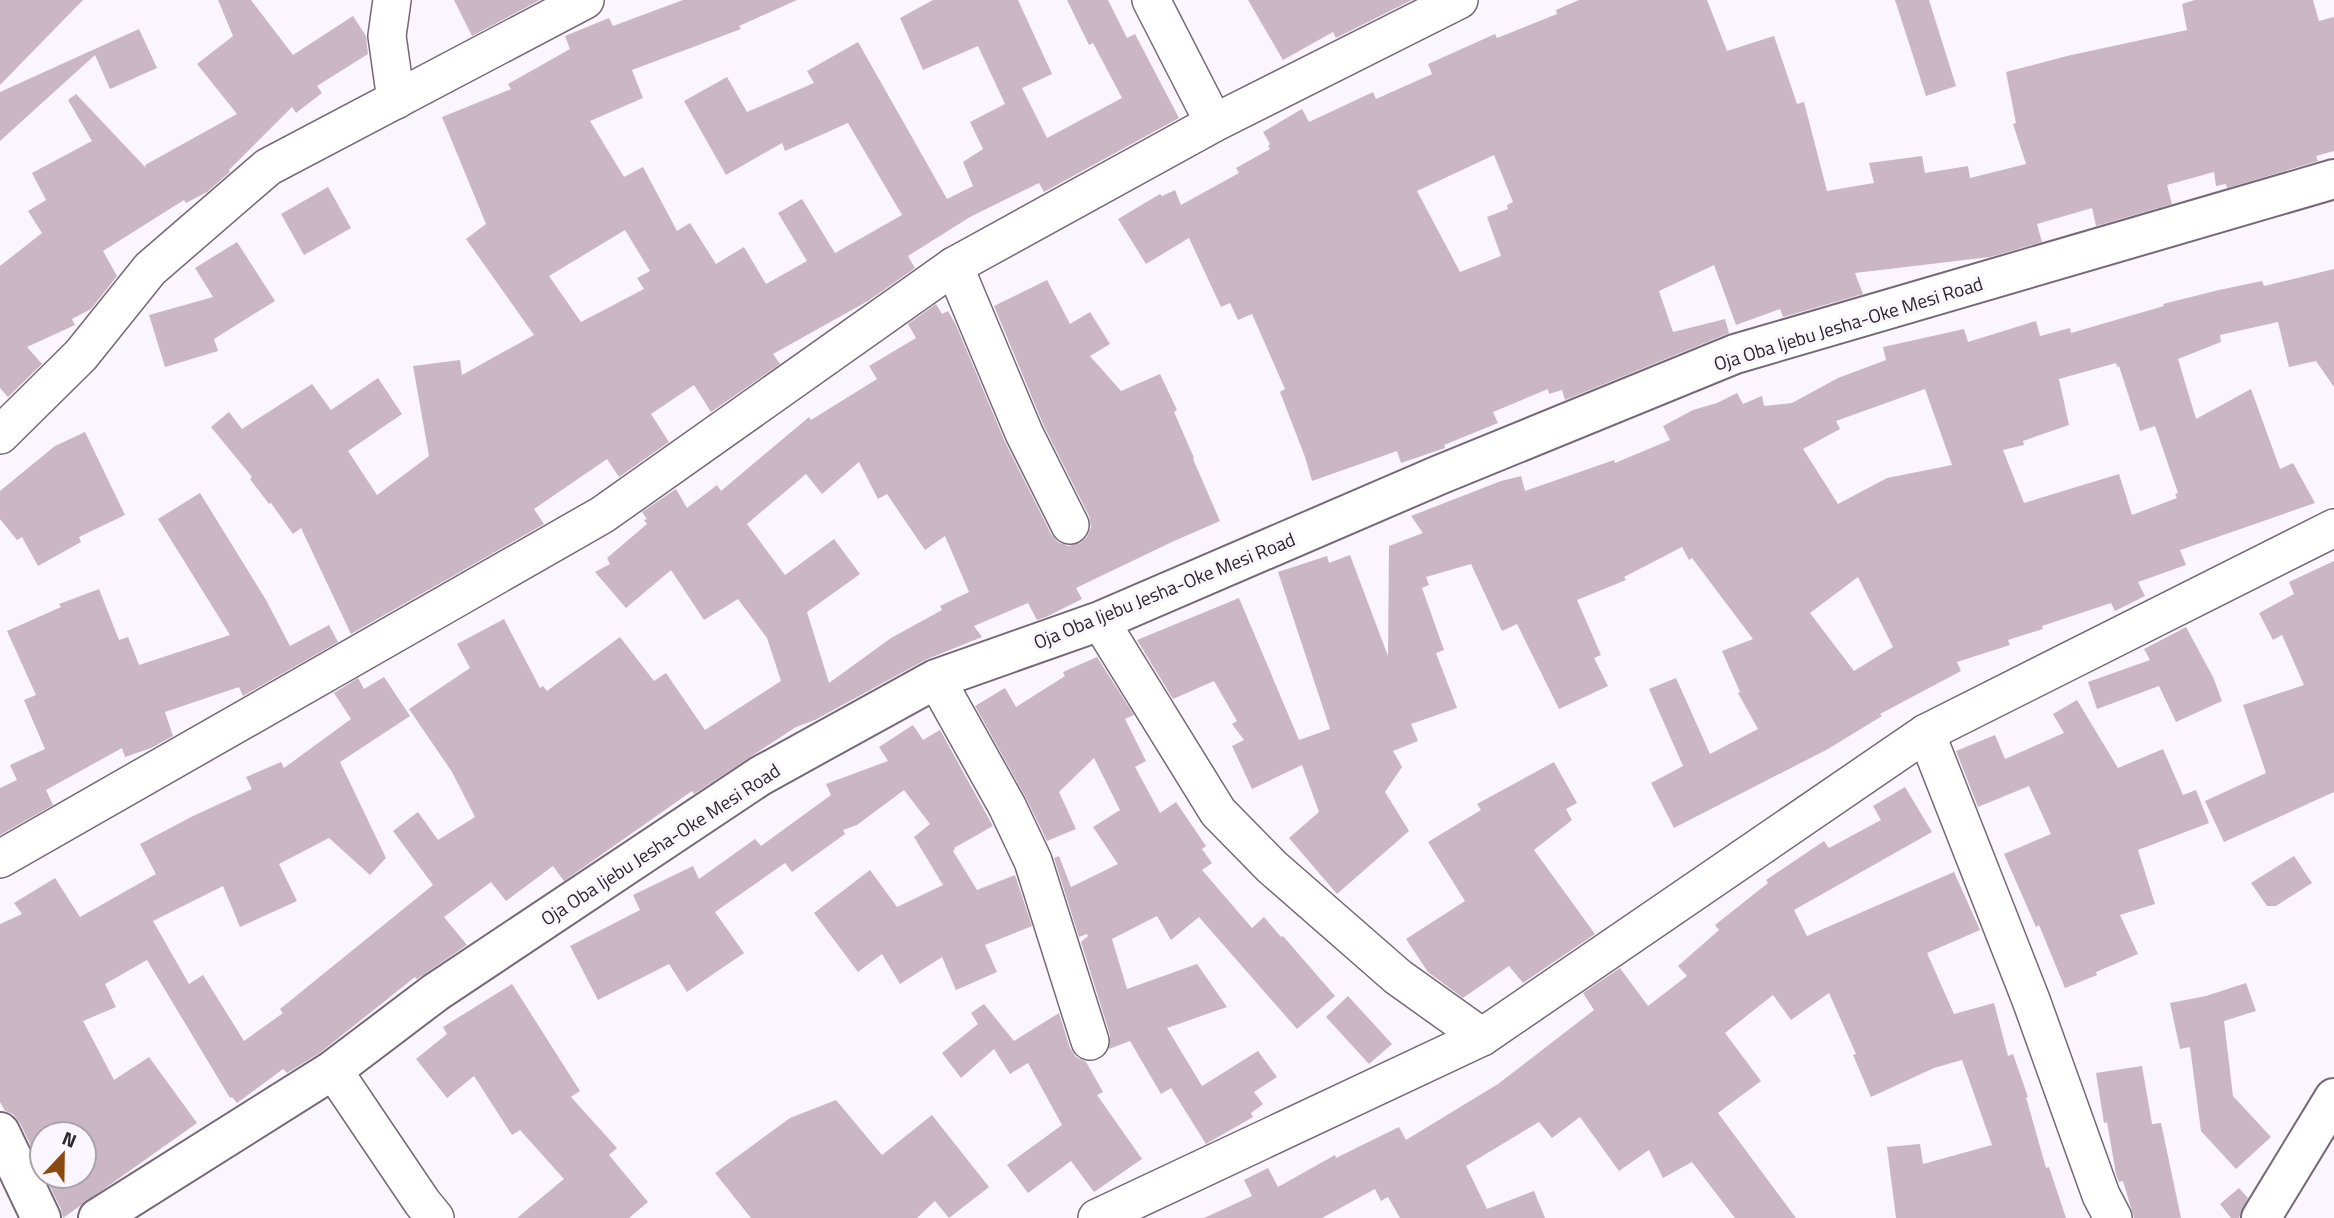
<svg xmlns="http://www.w3.org/2000/svg" width="2334" height="1218" font-family="'Titillium Web',sans-serif">
	<rect width="100%" height="100%" fill="#fbf5fd"/>
	<g fill="#cbb7c4" fill-rule="evenodd">
		<path d="M0,0H83L0,85Z"/>
		<path d="M218,0H251L293,55L353,16L366,36L368,54L317,86L322,93L296,113L292,107L229,170L230,172L207,192L186,203L184,200L103,251L117,276L91,309L72,319L75,325L27,347L42,364L8,397L0,388V266L42,233L28,211L46,200L32,173L92,141L68,100L76,94L146,168L145,165L237,114L197,64L233,36Z"/>
		<path d="M454,0H540L472,36Z"/>
		<path d="M683,0H797L739,26L741,29L632,70L643,98L590,121L624,177L643,167L677,231L690,223L716,264L744,247L766,284L807,261L778,213L802,199L835,253L902,215L848,123L785,151L782,143L726,175L684,101L727,77L747,112L814,83L807,71L858,42L947,199L973,186L963,162L983,149L970,122L1005,104L978,46L923,70L900,18L933,0H1018L1052,74L1022,88L1047,138L1122,98L1093,43L1089,45L1067,0H1108L1127,38L1135,34L1179,118L1044,192L1039,183L970,217L908,256L915,268L868,301L773,354L780,364L711,412L694,385L651,414L669,442L619,477L607,459L534,509L544,524L351,634L301,528L293,534L271,503L269,504L250,479L252,477L211,427L229,412L242,429L312,384L331,410L378,378L402,414L348,451L377,495L429,456L413,366L460,360L462,375L534,335L466,239L486,224L442,117L511,89L508,84L570,49L565,36L609,18L613,26ZM625,230L650,271L637,278L644,289L581,322L549,276Z"/>
		<path d="M1248,0H1412L1336,38L1333,32L1283,60Z"/>
		<path d="M1579,0H1707L1727,51L1774,36L1797,104L1804,102L1827,191L1874,183L1869,163L1922,156L1925,173L1968,166L1970,178L2026,164L2013,124L2016,123L2006,72L2067,56L2187,30L2182,4L2195,0H2313L2319,21L2334,17V151L2316,156L2318,161L2227,188L2226,184L2216,186L2214,172L2167,185L2172,204L2096,226L2092,208L2037,224L2042,242L1990,257L1855,273L1863,294L1783,317L1780,309L1736,325L1714,265L1659,291L1673,332L1725,319L1729,333L1565,400L1562,390L1549,394L1548,389L1493,412L1498,423L1444,445L1445,448L1401,463L1397,451L1312,481L1305,457L1280,392L1285,389L1252,314L1238,320L1230,303L1221,307L1189,238L1146,264L1118,219L1160,194L1162,196L1175,190L1181,205L1239,173L1236,168L1270,149L1268,146L1270,144L1263,132L1302,109L1309,122L1373,92L1376,99L1432,74L1428,64L1495,34L1497,38L1557,14L1556,10ZM1494,155L1513,202L1507,205L1508,209L1487,217L1501,256L1460,272L1417,191Z"/>
		<path d="M1895,0H1929L1956,86L1926,96Z"/>
		<path d="M139,29L157,68L110,89L95,55L0,141V92Z"/>
		<path d="M328,187L351,228L304,255L281,214Z"/>
		<path d="M237,242L275,301L214,339L218,351L165,367L149,315L213,297L195,268Z"/>
		<path d="M2334,269V387L2316,361L2289,367L2278,322L2220,335L2221,342L2178,359L2196,419L2251,389L2280,469L2293,463L2315,503L2180,550L2186,565L2138,582L2145,596L2115,611L2111,603L2042,626L2043,629L2008,640L2010,645L1957,662L1961,671L1880,714L1882,716L1828,749L1674,828L1651,783L1683,766L1649,689L1676,678L1710,754L1758,729L1738,693L1740,692L1722,651L1753,639L1692,558L1689,560L1682,547L1624,577L1626,580L1577,600L1601,655L1594,658L1608,686L1559,709L1517,624L1502,631L1471,564L1426,577L1429,585L1422,588L1444,650L1436,653L1457,708L1411,724L1418,741L1393,751L1402,767L1385,792L1409,831L1337,894L1289,838L1319,812L1302,765L1252,789L1232,746L1244,740L1232,724L1237,721L1214,681L1173,699L1137,640L1239,598L1299,740L1330,729L1278,572L1327,556L1329,563L1350,555L1388,656L1389,546L1423,533L1411,516L1501,481L1521,476L1525,491L1614,460L1615,463L1670,440L1663,426L1693,410L1717,403L1737,393L1743,404L1762,396L1764,406L1792,403L1838,378L1886,360L1883,347L1964,329L1968,342L2036,321L2040,336L2070,328L2071,333L2164,306L2163,304L2219,290L2262,281L2264,286ZM2116,363L2117,367L2119,366L2140,431L2155,426L2178,493L2175,494L2177,498L2132,515L2119,474L2024,503L2003,450L2024,445L2023,441L2069,425L2059,379ZM1925,389L1952,465L1887,478L1838,504L1803,449L1840,429L1836,421ZM1858,577L1893,647L1854,671L1810,613Z"/>
		<path d="M1047,280L1070,324L1090,312L1110,344L1090,356L1121,391L1160,374L1177,410L1174,412L1194,458L1193,459L1220,521L1174,541L1076,588L1082,599L1046,617L1037,620L1028,603L974,626L982,637L925,660L815,720L796,727L694,794L692,791L564,881L553,866L506,901L491,882L444,917L467,945L417,979L415,977L321,1052L287,1073L283,1069L237,1103L232,1097L230,1098L147,960L105,984L116,1007L83,1021L114,1080L149,1057L197,1123L63,1218L61,1209L45,1176H84V1134H42V1169L20,1123L13,1114L5,1111L0,1102V924L22,914L14,903L55,878L80,917L156,874L140,844L193,816L252,789L246,777L281,762L284,768L351,719L334,693L358,678L364,689L384,677L410,716L340,762L386,858L370,875L329,838L279,864L297,901L240,927L223,886L153,921L189,984L203,975L244,1041L283,1013L280,1009L433,885L393,831L418,812L438,840L475,817L452,772L409,709L470,668L457,644L504,619L540,688L543,686L547,691L620,637L654,681L666,673L705,730L781,681L767,638L738,599L704,620L671,570L626,608L595,572L610,564L607,558L647,524L644,520L647,519L642,512L676,489L687,508L717,485L721,491L809,417L811,420L877,379L869,366L916,338L908,324L936,304L942,314L948,311L956,325L1005,442L1051,534L1058,542L1068,546L1080,543L1087,537L1091,527L1089,516L1043,424L994,306ZM859,462L878,499L887,494L925,550L945,536L969,592L940,606L942,610L891,638L829,683L807,612L860,574L834,539L785,575L747,524L806,474L822,494Z"/>
		<path d="M85,432L125,515L79,537L81,542L38,566L22,537L17,540L0,519V491L55,446Z"/>
		<path d="M200,493L266,600L290,646L329,625L338,642L243,696L239,687L165,712L173,736L151,748L125,757L122,748L46,790L53,805L0,835V788L17,780L10,765L45,749L24,700L36,695L7,631L61,607L59,604L99,589L119,640L128,637L139,665L230,635L158,519Z"/>
		<path d="M2334,561V792L2224,842L2205,801L2266,773L2243,705L2304,685L2282,635L2273,640L2259,613L2294,594L2289,582Z"/>
		<path d="M2186,627L2213,677L2222,701L2176,722L2159,686L2097,709L2088,682L2150,660L2144,649Z"/>
		<path d="M1097,657L1134,715L1125,719L1146,761L1135,767L1160,813L1176,802L1206,846L1202,849L1212,863L1202,870L1252,928L1264,917L1281,937L1283,936L1335,996L1297,1029L1199,917L1171,940L1157,916L1112,939L1127,989L1197,964L1227,1007L1167,1028L1202,1086L1258,1051L1277,1077L1254,1092L1263,1104L1251,1113L1253,1117L1206,1144L1171,1088L1161,1094L1130,1041L1109,1049L1110,1035L1081,942L1088,936L1087,934L1079,937L1054,858L1059,856L1071,887L1118,864L1093,827L1120,810L1094,758L1059,792L1076,829L1047,841L1025,796L975,706L1005,688L1016,707L1065,676L1063,672Z"/>
		<path d="M2077,700L2118,768L2163,749L2183,795L2196,790L2209,823L2138,850L2155,904L2120,915L2138,954L2096,972L2097,975L2065,988L2039,925L2036,927L2004,854L2051,834L2029,786L1978,807L1956,751L1995,735L2005,759L2064,733L2053,714Z"/>
		<path d="M913,725L923,740L940,730L993,826L954,848L955,849L953,851L977,890L1015,875L1032,926L985,945L997,972L956,990L942,957L900,984L882,954L858,972L814,913L870,870L897,907L943,885L914,837L930,824L904,790L857,825L843,830L845,834L792,872L785,863L715,912L744,953L687,992L669,964L598,1000L570,946L640,910L633,895L693,866L699,879L755,839L761,846L831,795L826,784L888,761L879,747Z"/>
		<path d="M1554,762L1577,803L1566,809L1572,820L1534,850L1595,934L1523,983L1509,966L1463,998L1428,972L1406,939L1465,901L1428,842L1481,810L1477,804Z"/>
		<path d="M1905,787L1932,832L1794,910L1807,936L1954,872L1980,930L1927,953L1954,1014L1994,1003L2008,1056L2013,1054L2028,1097H2026L2046,1168L2049,1167L2066,1218H1896L1887,1147L1920,1144L1923,1164L1992,1145L1962,1060L1934,1068L1871,1097L1853,1055L1856,1054L1829,993L1791,1020L1773,995L1725,1033L1761,1081L1718,1113L1796,1218H1735L1692,1162L1663,1178L1649,1150L1619,1171L1580,1117L1552,1138L1539,1122L1466,1166L1487,1209L1534,1191L1545,1218H1400L1388,1197L1381,1201L1375,1189L1322,1218H1204L1252,1196L1244,1180L1268,1168L1278,1187L1335,1155L1336,1158L1399,1127L1406,1140L1498,1084L1594,1010L1583,993L1620,968L1648,1006L1687,976L1678,966L1719,930L1715,925L1768,883L1766,880L1824,841L1829,848L1881,820L1873,806Z"/>
		<path d="M2294,856L2312,883L2276,906H2267L2251,883Z"/>
		<path d="M2246,983L2256,1011L2224,1021L2233,1096L2271,1137L2236,1169L2201,1131L2190,1047L2180,1049L2170,1003L2206,996Z"/>
		<path d="M512,984L580,1091L571,1097L617,1148L609,1155L648,1202L629,1218H517L564,1179L520,1130L512,1135L474,1076L447,1098L416,1059L447,1034L443,1027Z"/>
		<path d="M1348,996L1392,1044L1369,1064L1326,1017Z"/>
		<path d="M984,1004L1014,1041L1059,1013L1070,1048L1076,1057L1086,1062L1103,1092L1097,1095L1142,1159L1094,1192L1071,1161L1028,1193L1007,1165L1062,1125L1028,1063L1010,1074L994,1049L961,1078L942,1053L978,1024L971,1013Z"/>
		<path d="M2142,1066L2152,1124L2161,1123L2181,1218H2134L2123,1181L2119,1182L2116,1174L2107,1122L2104,1123L2096,1073Z"/>
		<path d="M836,1100L882,1155L932,1115L989,1187L949,1218L935,1201L917,1218H751L715,1173L790,1118Z"/>
		<path d="M2239,1188L2248,1198L2239,1218H2231L2220,1204Z"/>
	</g>
	<g fill="none" stroke-linecap="round" stroke-linejoin="round">
		<defs>
			<g id="minor">
				<path d="M392,0L387,36L396,100"/>
				<path d="M1151,0L1214,123"/>
				<path d="M954,266L1024,433L1070,525"/>
				<path d="M0,435L81,355L150,269L268,167L585,0"/>
				<path d="M1100,621L1218,812L1272,867L1398,977L1482,1037"/>
				<path d="M936,679L1007,806L1033,861L1090,1041"/>
				<path d="M1926,733L2031,1000L2101,1195L2113,1218"/>
				<path d="M0,859L602,515L954,266L1214,123L1459,0"/>
				<path d="M333,1070L422,1202L435,1218"/>
				<path d="M1097,1218L1482,1037L1926,733L2334,528"/>
			</g>
			<g id="tertiary">
				<path d="M0,1132L41,1218"/>
				<path d="M2261,1218L2334,1098"/>
			</g>
			<path id="secondary" d="M98,1218L333,1070L436,992L760,776L936,679L1100,621L1439,475L1735,354L2334,179"/>
		</defs>
		<use href="#minor" stroke="#756878" stroke-width="40"/>
		<use href="#tertiary" stroke="#756878" stroke-width="42"/>
		<use href="#secondary" stroke="#756878" stroke-width="42"/>
		<use href="#minor" stroke="#fff" stroke-width="37"/>
		<use href="#tertiary" stroke="#fff" stroke-width="38"/>
		<use href="#secondary" stroke="#fff" stroke-width="38"/>
	</g>
	<g text-anchor="middle" dominant-baseline="central" stroke-width="6" stroke-linejoin="round" paint-order="stroke">
		<g font-size="19" fill="#2c272d" stroke="#fbf5fd">
			<text transform="translate(1848 323) rotate(-17)">Oja Oba Ijebu Jesha-Oke Mesi Road</text>
			<text transform="translate(1164 590) rotate(-22)">Oja Oba Ijebu Jesha-Oke Mesi Road</text>
			<text transform="translate(660 844) rotate(-33)">Oja Oba Ijebu Jesha-Oke Mesi Road</text>
		</g>
	</g>
	<g transform="translate(63 1155) rotate(22)"><circle r="33" fill="#fbf5fd" stroke="#a8a3aa" stroke-width="2"/>
	<path d="M0-5L12 26L0 18L-12 26Z" fill="#89490f"/>
	<text y="-10" font-size="19" font-weight="bold" text-anchor="middle" fill="#2c272d">N</text>
	</g>
</svg>
